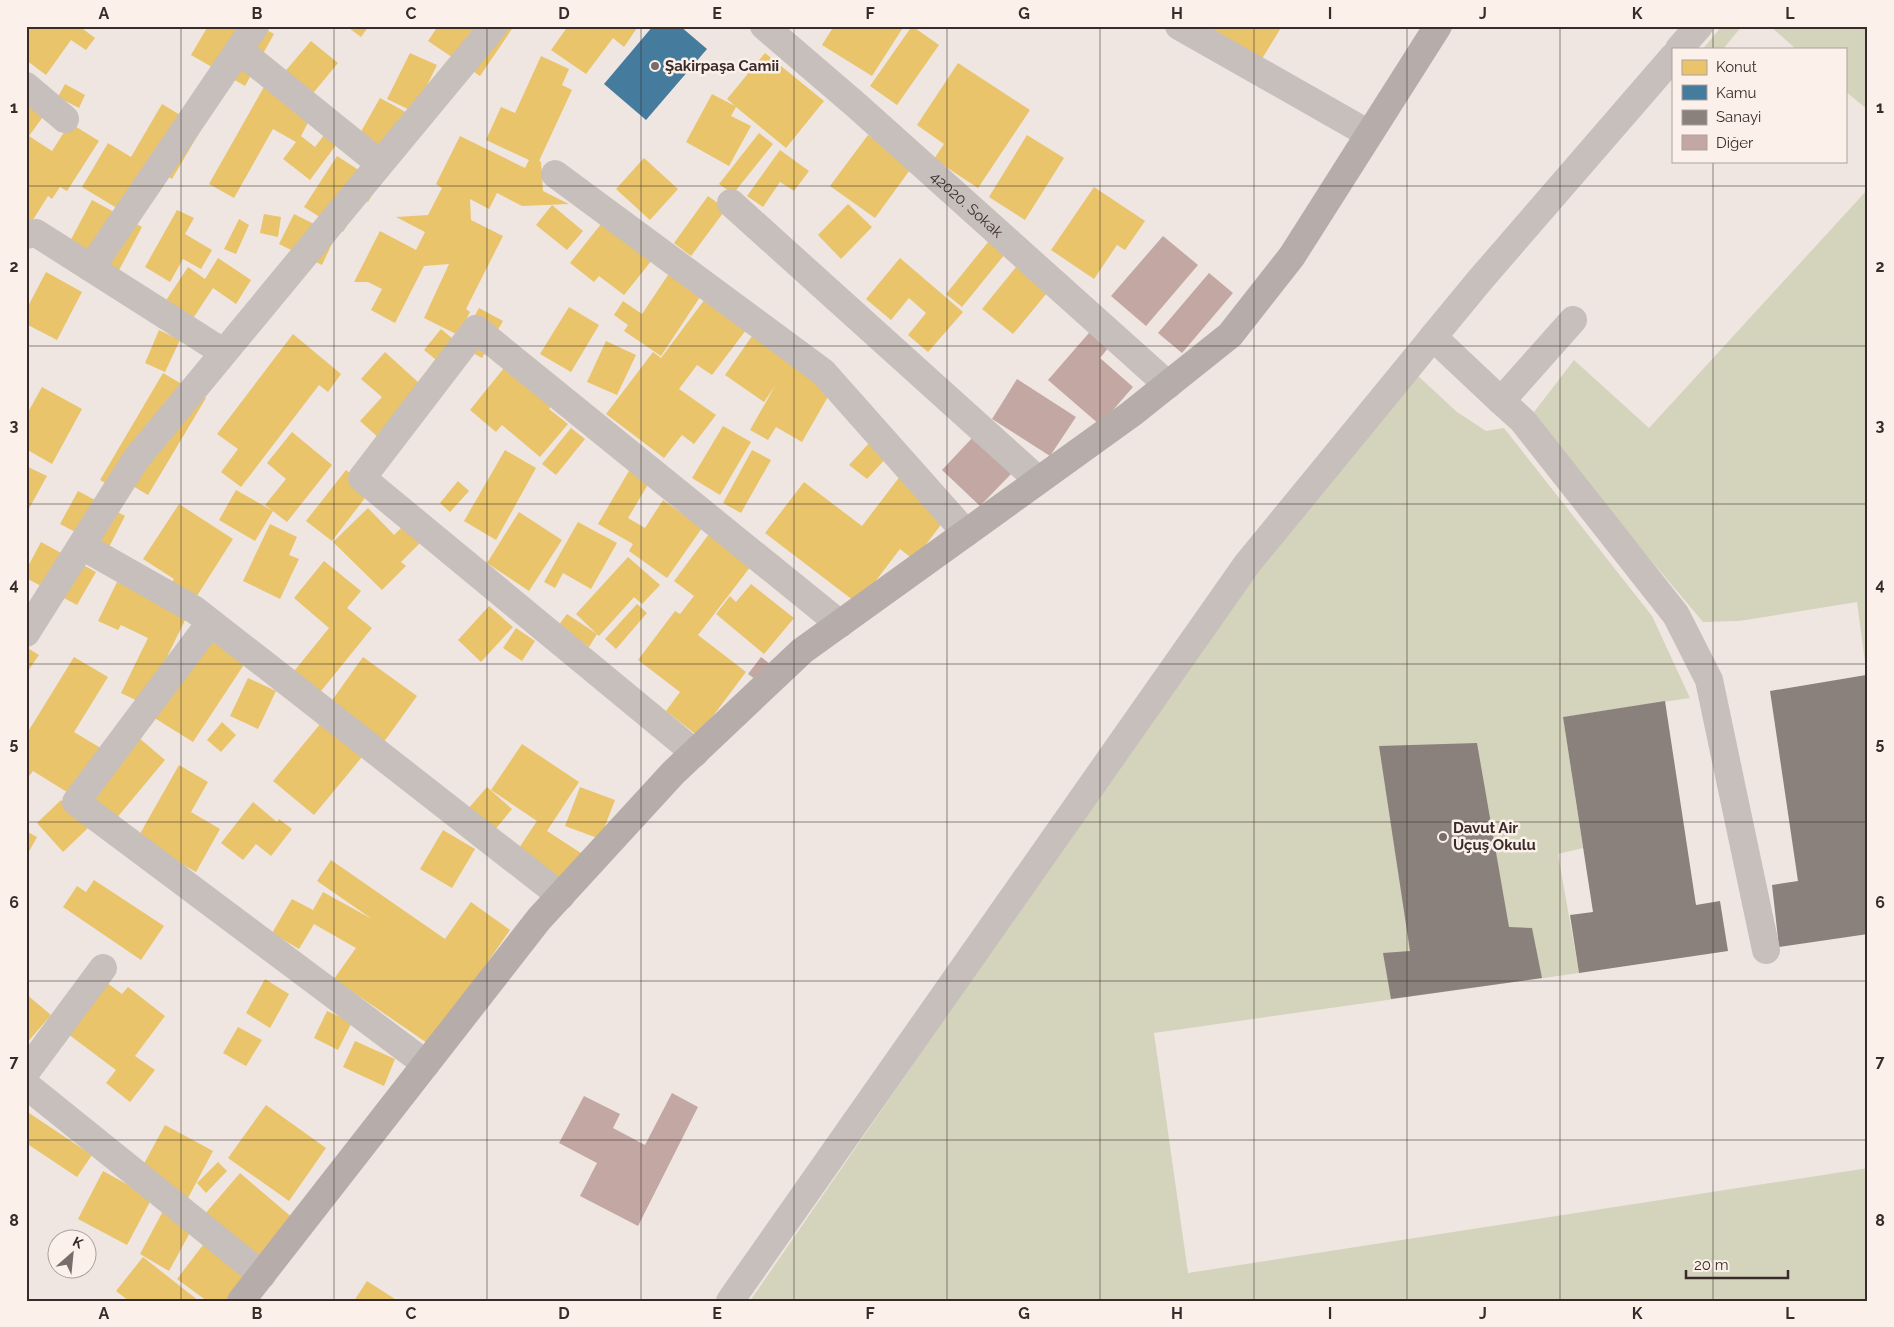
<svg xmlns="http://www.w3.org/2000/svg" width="1894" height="1327" font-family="Raleway,sans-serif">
	<rect width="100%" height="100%" fill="#efe6e2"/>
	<g fill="#d4d3bc">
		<path d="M1722,26H1742L1723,49H1703Z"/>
		<path d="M1770,26H1868V110L1845,91V49H1796Z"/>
		<path d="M1868,189V685L1857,602L1739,621L1703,622L1542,431L1534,412L1574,360L1649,428Z"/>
		<path d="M1417,375L1457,412L1486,431L1504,428L1652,616L1690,698L1563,717L1583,848L1558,854L1579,973L1154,1033L1188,1273L1868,1168V1301H750L1199,649L1337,469Z"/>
	</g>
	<g fill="#e9c46a">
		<path d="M28,26H79L95,38L86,50L71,40L46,75L26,60Z"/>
		<path d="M208,26H260L274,34L245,86L191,55Z"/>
		<path d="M346,26H369L361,37Z"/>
		<path d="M438,26H514L480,76L428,41Z"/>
		<path d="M568,26H635L637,28L624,47L613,38L586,74L551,50Z"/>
		<path d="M834,26H904L872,76L822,45Z"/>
		<path d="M912,26L939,45L897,105L870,86Z"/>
		<path d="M1189,26H1282L1257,67Z"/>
		<path d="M311,41L338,63L309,98L282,75Z"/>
		<path d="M410,53L437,65L414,112L387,99Z"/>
		<path d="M765,53L824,101L786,148L736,107L731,116L751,126L729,166L686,142L712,94L735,106L727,99Z"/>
		<path d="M541,56L569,69L562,85L572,90L539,161L541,162L543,191L569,204L522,206L497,193L489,209L470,199L471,220L503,236L466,309L470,312L458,335L424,318L449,264L424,266L395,323L371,310L382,289L368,282H354L380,231L416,250L425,232L396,217L428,215L442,188L436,184L460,136L525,168L529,160L486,140L501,107L515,113Z"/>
		<path d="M958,63L1030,110L978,188L934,159L944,144L917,125Z"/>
		<path d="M65,84L85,95L79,108L58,97Z"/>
		<path d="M265,85L313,113L301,136L315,147L324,135L336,145L310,180L283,159L296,142L273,129L234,198L209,184Z"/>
		<path d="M26,90L50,107L29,136L52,151L70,123L99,141L67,191L60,187L52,199L48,196L29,226L26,225Z"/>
		<path d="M380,98L422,121L401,158L359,135Z"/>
		<path d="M162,104L202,128L172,179L147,164L120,210L82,187L108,143L131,157Z"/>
		<path d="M759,133L773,144L733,194L719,184Z"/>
		<path d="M868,135L912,167L875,218L830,186Z"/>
		<path d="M1027,135L1064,158L1025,220L989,197Z"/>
		<path d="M780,150L809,171L794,191L780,182L763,207L747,196Z"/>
		<path d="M337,156L379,183L368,202L348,190L353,215L343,232L304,207Z"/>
		<path d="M644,158L678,189L650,220L616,189Z"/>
		<path d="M1094,187L1145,221L1125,250L1117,245L1094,279L1051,250Z"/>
		<path d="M708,196L726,209L691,256L674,243Z"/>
		<path d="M92,200L142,227L118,272L68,245Z"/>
		<path d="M848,204L872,227L841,259L818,235Z"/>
		<path d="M552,205L583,231L567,250L536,225Z"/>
		<path d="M177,210L194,218L185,234L212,250L201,269L183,259L170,282L145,267Z"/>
		<path d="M264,214L281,217L278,237L260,233Z"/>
		<path d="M294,214L336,235L322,265L279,244Z"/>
		<path d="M239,219L249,225L236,254L224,249Z"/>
		<path d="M601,224L664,245L624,295L599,276L594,282L570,263Z"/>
		<path d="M989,241L1005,254L962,307L946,294Z"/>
		<path d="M218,258L251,280L236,304L213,288L190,323L163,305L188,267L205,279Z"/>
		<path d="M900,258L963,312L928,352L908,335L926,313L909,298L891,320L866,299Z"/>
		<path d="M1016,267L1047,293L1013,334L982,309Z"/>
		<path d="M46,272L82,292L57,340L26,324V310Z"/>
		<path d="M670,272L702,294L661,356L624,331L628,325L614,315L623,301L642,314Z"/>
		<path d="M705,299L746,330L712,375L697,365L679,389L716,415L694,444L682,435L664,458L606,414L653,352L661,358Z"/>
		<path d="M569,307L599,325L571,372L540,354Z"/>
		<path d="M479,308L503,321L482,358L462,347L451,372L424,350L441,329L459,344Z"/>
		<path d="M159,330L180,340L165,372L145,363Z"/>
		<path d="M293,334L341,374L328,392L319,385L241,487L221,472L238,449L217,434Z"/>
		<path d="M752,336L833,388L802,442L776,427L768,440L750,430L775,386L764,402L725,375Z"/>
		<path d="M606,341L636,355L617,395L587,382Z"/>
		<path d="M385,352L429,392L379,438L360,421L382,397L361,379Z"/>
		<path d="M508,363L554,402L549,409L568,424L540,457L502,425L496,432L470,410Z"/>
		<path d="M163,373L206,398L148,495L126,482L120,491L100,480Z"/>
		<path d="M42,387L82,409L52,464L26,449V416Z"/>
		<path d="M723,426L751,442L720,495L692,478Z"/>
		<path d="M571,428L585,439L556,475L542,464Z"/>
		<path d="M292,432L332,465L287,522L265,505L286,479L267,463Z"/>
		<path d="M871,441L888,456L867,479L849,465Z"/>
		<path d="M505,450L536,468L496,540L464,521Z"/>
		<path d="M752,450L771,460L741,513L723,503Z"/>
		<path d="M633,464L653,476L628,518L645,528L663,500L702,528L667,578L629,551L633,544L598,524Z"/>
		<path d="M26,466L47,476L26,514Z"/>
		<path d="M346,470L371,490L332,541L306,521Z"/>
		<path d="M901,475L950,513L914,560L900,549L858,604L765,533L804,482L862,526Z"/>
		<path d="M458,481L469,491L450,512L440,503Z"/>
		<path d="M236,490L273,511L255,541L219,520Z"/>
		<path d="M78,491L125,516L108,549L60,524Z"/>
		<path d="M179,504L233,539L195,599L171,584L174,579L143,559Z"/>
		<path d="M368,508L394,535L403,526L420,543L401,562L406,566L382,590L333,542Z"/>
		<path d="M519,512L562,540L529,591L487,563Z"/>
		<path d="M578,522L617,543L591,589L563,573L555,588L544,582Z"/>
		<path d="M270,524L297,537L289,555L299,559L280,599L243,581Z"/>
		<path d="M709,534L751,566L698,635L746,672L698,736L666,711L680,692L638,660L675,611L680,614L694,596L674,581Z"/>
		<path d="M41,542L96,572L77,605L26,578V570Z"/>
		<path d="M628,557L660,585L642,604L634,597L599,636L576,614Z"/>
		<path d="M324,561L361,591L347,608L372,628L317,696L291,675L329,628L294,598Z"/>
		<path d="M117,582L187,616L144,704L121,693L148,638L121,625L118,630L98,621Z"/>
		<path d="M751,584L794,618L764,654L716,614L730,596L736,602Z"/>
		<path d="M637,604L647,613L616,649L605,639Z"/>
		<path d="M489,606L513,627L481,662L458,640Z"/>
		<path d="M567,614L597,634L589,647L558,626Z"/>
		<path d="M516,628L535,641L522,661L503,648Z"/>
		<path d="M206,637L245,663L193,742L153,717Z"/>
		<path d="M26,647L39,655L26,674Z"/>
		<path d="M74,657L108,677L74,732L104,750L75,797L33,771L26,780V735Z"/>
		<path d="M363,657L417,696L381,746L328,706Z"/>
		<path d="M248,678L276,691L258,729L230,716Z"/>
		<path d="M222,722L236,735L221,752L207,740Z"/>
		<path d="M321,723L362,757L314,815L273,781Z"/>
		<path d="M138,737L165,760L115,820L89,798Z"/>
		<path d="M522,744L579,782L547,831L584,855L565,883L517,851L537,821L491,790Z"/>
		<path d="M179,765L208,782L191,812L220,829L196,872L137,839Z"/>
		<path d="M487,787L512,809L493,832L467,810Z"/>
		<path d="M580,787L615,800L600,839L565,826Z"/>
		<path d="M61,800L88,828L63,852L37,823Z"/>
		<path d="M253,802L277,822L279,819L292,829L271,856L256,844L243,860L221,843Z"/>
		<path d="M443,830L475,849L452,888L420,869Z"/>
		<path d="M26,831L37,837L26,857Z"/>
		<path d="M331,860L445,939L471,902L510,930L430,1045L334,979L356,948L314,924L299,949L272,933L292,899L313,910L323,892L372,919L317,881Z"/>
		<path d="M94,880L164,926L141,960L63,907L77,886L86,892Z"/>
		<path d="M99,977L122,994L128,987L165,1016L135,1056L155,1070L130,1102L106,1083L116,1070L60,1028Z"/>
		<path d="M265,979L289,994L270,1028L246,1013Z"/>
		<path d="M26,994L51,1015L26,1044Z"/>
		<path d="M327,1011L352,1022L338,1050L314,1038Z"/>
		<path d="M238,1027L262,1040L246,1066L223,1053Z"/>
		<path d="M355,1041L395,1059L384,1086L343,1067Z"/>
		<path d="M266,1105L326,1148L289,1201L228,1158Z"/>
		<path d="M26,1111L92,1155L77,1177L26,1143Z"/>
		<path d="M165,1125L213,1151L188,1198L140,1171Z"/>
		<path d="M218,1162L227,1171L206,1193L197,1183Z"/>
		<path d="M103,1171L152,1198L127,1245L78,1219Z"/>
		<path d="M240,1173L294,1219L259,1261L204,1215Z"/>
		<path d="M163,1211L193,1227L169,1271L140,1254Z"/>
		<path d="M206,1241L247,1273L226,1301H207L177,1279Z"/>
		<path d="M143,1257L199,1301H129L116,1291Z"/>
		<path d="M367,1281L398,1301H354Z"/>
	</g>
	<path fill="#457b9d" d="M653,26H680L707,49L646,120L604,84Z"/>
	<g fill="#8a817c">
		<path d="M1866,675L1868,934L1779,947L1772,885L1798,881L1770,691Z"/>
		<path d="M1665,701L1696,905L1720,901L1728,951L1579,973L1570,915L1593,912L1563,717Z"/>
		<path d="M1477,743L1509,927L1532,928L1542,978L1391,999L1383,953L1410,951L1379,746Z"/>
	</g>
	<g fill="#c3a7a3">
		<path d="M1163,236L1198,265L1146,326L1111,296Z"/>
		<path d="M1209,273L1233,293L1182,353L1158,333Z"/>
		<path d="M1095,326L1113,342L1100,358L1133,387L1100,425L1048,380Z"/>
		<path d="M1017,379L1076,417L1050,456L992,419Z"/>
		<path d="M974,436L1012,473L980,506L942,470Z"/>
		<path d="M761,657L774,667L762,684L748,674Z"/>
		<path d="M672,1093L698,1107L638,1226L580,1196L597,1163L559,1143L584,1096L620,1114L613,1128L645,1145Z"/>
	</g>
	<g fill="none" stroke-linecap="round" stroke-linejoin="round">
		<g stroke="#c7bfbb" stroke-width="28">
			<path id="s1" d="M764,26L856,105L1168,385"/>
			<path d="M1179,26L1369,134"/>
			<path d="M1679,49L1699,26"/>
			<path d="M239,50L379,163"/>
			<path d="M26,86L65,119"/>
			<path d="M555,174L823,372L966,533"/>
			<path d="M731,203L1038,480"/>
			<path d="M26,235L36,233L223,352"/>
			<path d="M91,268L255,26"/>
			<path d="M1433,337L1480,280L1673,57"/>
			<path d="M1501,401L1523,421L1676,615L1709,680L1766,950"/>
			<path d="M82,546L195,610L561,896"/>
			<path d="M210,623L76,802L426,1064"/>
			<path d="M26,633L136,459L494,26"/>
			<path d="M695,753L362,478L476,329L840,624"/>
			<path d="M26,1072L103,968"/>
			<path d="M26,1085L262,1275"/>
			<path d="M730,1301L1247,564L1433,337L1501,401L1573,320"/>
		</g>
		<path stroke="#b6adaa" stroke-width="28" d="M241,1301L539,919L673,773L802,651L1131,414L1230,335L1292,256L1438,26"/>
	</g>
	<path fill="none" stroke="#392b29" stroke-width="1" stroke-opacity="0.55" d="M181,26V1301M334,26V1301M487,26V1301M641,26V1301M794,26V1301M947,26V1301M1100,26V1301M1254,26V1301M1407,26V1301M1560,26V1301M1713,26V49M1713,161V1301M26,186H1868M26,346H1868M26,504H1868M26,664H1868M26,822H1868M26,981H1868M26,1140H1868"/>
	<g fill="#796c6a" stroke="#fbf0ea" stroke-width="2">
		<circle cx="655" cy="66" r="5"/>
		<circle cx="1443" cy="837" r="5"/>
	</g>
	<g text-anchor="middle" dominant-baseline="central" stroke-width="5" stroke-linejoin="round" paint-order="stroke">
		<g font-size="15" font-weight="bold" fill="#392b29" stroke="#fbf0ea" text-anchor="start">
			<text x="665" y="66">Şakirpaşa Camii</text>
			<text x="1453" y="828">Davut Air<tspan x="1453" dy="17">Uçuş Okulu</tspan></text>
		</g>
		<g font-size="15" fill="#392b29" stroke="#fbf0ea">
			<text stroke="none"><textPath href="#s1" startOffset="270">42020. Sokak</textPath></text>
		</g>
	</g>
	<rect width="1894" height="1327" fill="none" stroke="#fbf0ea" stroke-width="55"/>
	<rect x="1672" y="48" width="175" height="115" fill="#fbf0ea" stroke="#ada19d"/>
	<rect x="1682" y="60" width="25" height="15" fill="#e9c46a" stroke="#ada19d"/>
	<text x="1716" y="72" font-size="15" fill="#392b29">Konut</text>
	<rect x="1682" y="85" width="25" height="15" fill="#457b9d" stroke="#ada19d"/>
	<text x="1716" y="98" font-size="15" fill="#392b29">Kamu</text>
	<rect x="1682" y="110" width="25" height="15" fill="#8a817c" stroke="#ada19d"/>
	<text x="1716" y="122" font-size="15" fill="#392b29">Sanayi</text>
	<rect x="1682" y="135" width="25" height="15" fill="#c3a7a3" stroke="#ada19d"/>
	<text x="1716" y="148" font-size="15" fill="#392b29">Diğer</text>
	<g transform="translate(72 1254) rotate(27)"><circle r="24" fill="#fbf0ea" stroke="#ada19d"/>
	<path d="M0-4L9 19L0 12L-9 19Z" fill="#796c6a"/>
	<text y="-8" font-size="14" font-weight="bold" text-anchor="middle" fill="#392b29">K</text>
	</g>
	<path d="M1686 1270v8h102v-8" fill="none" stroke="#392b29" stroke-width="2.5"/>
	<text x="1694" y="1270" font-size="15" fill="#392b29" stroke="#fbf0ea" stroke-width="4" paint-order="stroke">20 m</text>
	<rect x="28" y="28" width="1838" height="1272" fill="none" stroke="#392b29" stroke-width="2"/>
	<g font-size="16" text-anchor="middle" font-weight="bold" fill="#392b29">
		<text x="104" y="19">A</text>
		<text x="257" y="19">B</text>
		<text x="411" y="19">C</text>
		<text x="564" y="19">D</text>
		<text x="717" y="19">E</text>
		<text x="870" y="19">F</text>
		<text x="1024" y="19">G</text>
		<text x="1177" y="19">H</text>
		<text x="1330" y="19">I</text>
		<text x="1483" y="19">J</text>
		<text x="1637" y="19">K</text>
		<text x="1790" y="19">L</text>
		<text x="14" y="113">1</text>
		<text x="1880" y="113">1</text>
		<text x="14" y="272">2</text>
		<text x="1880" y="272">2</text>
		<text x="14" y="431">3</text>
		<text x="1880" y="431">3</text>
		<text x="14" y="590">4</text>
		<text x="1880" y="590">4</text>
		<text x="14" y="749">5</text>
		<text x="1880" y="749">5</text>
		<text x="14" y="908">6</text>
		<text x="1880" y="908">6</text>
		<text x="14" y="1067">7</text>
		<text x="1880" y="1067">7</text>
		<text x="14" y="1226">8</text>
		<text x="1880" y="1226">8</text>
		<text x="104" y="1319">A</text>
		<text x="257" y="1319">B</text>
		<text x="411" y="1319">C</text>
		<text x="564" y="1319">D</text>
		<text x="717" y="1319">E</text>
		<text x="870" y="1319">F</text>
		<text x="1024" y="1319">G</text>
		<text x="1177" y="1319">H</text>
		<text x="1330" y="1319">I</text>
		<text x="1483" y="1319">J</text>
		<text x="1637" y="1319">K</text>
		<text x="1790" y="1319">L</text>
	</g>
</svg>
